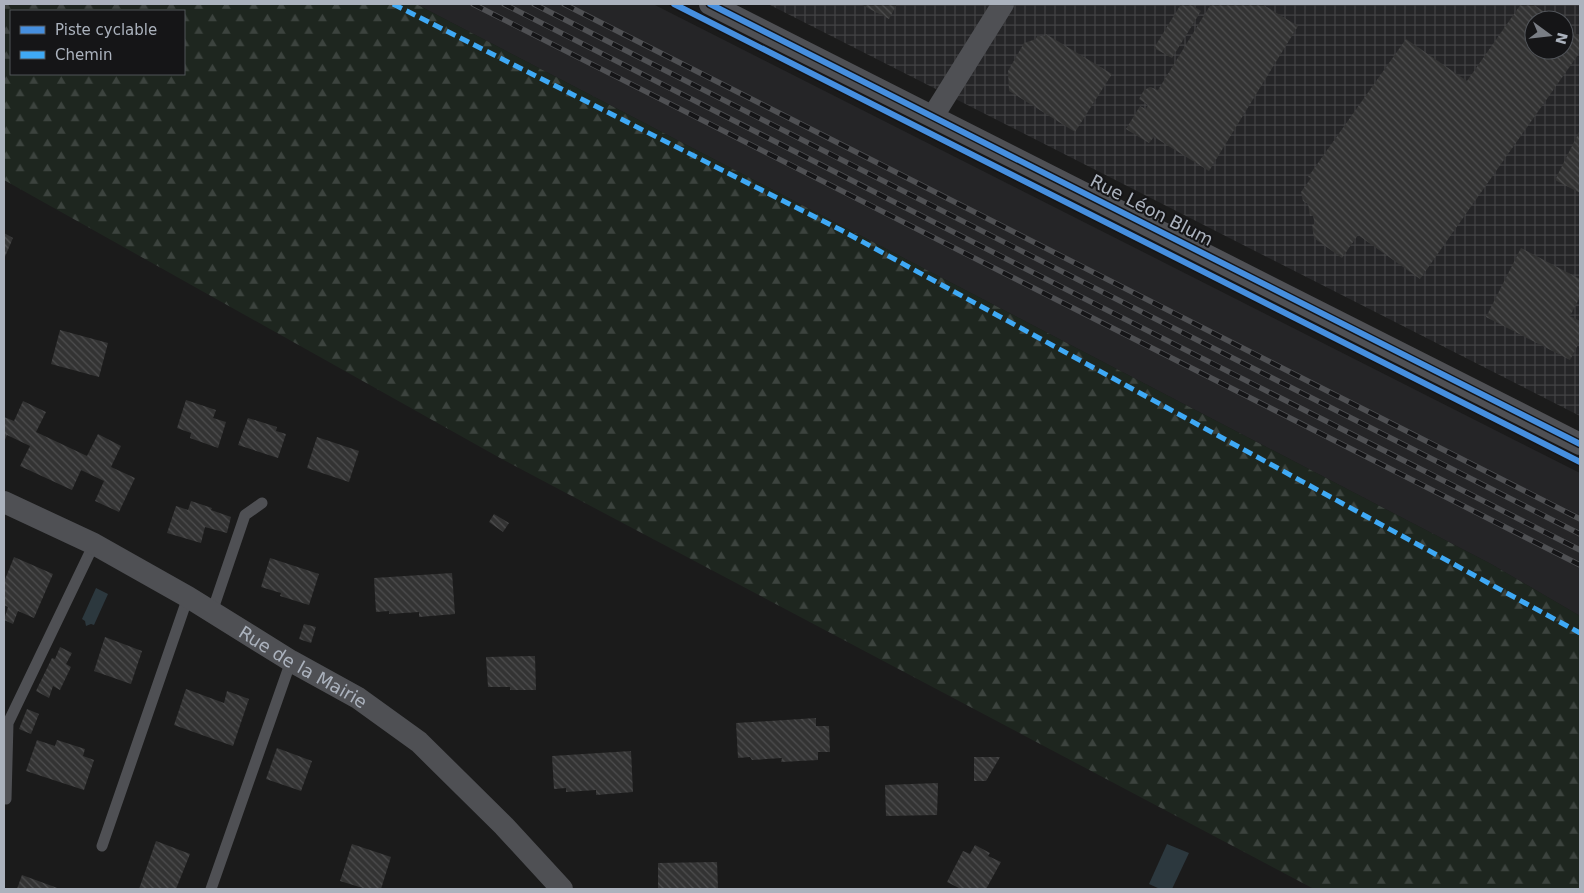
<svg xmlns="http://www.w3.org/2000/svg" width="1584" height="893" font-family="'DejaVu Sans',sans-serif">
	<defs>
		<pattern id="industrial-grid" width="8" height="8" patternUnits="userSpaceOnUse" patternTransform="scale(1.25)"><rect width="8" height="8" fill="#252527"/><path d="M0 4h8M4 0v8" fill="none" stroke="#424244"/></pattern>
		<pattern id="forest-firs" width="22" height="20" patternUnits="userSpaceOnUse" patternTransform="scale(1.25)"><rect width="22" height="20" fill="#1e261f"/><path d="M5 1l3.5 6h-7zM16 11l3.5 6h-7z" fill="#3c433e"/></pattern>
		<pattern id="building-back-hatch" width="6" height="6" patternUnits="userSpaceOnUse" patternTransform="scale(1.25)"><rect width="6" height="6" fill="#333"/><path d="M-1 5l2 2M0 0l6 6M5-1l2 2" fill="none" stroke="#4e4e4f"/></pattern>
	</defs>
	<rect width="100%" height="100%" fill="#1b1b1b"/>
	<path fill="#252527" d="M416,4H653L1580,473V616L1491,564Z"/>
	<path fill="url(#industrial-grid)" fill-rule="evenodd" d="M768,4H1580V416L1003,123ZM1534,20H1564V50H1534Z"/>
	<path fill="url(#forest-firs)" fill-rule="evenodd" d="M4,4H416L1491,564L1580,616V889H1314L500,458L4,180ZM11,11H184V74H11Z"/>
	<g fill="#2c383e">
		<path d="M96,588L108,594L94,625L91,624L86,626L85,621L82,619Z"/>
		<path d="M1167,844L1189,853L1172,889H1160L1149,884Z"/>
	</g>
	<g fill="url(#building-back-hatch)">
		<path d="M860,4H897L889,19Z"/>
		<path d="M1181,4H1190L1201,11L1172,58L1154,48Z"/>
		<path d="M1211,4H1262L1298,26L1209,171L1154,137L1149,143L1126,129L1140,106L1146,109L1148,105L1139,99L1144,90L1150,87L1158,90Z"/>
		<path d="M1521,4H1533L1556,20H1534V50H1564V25L1580,37V52L1420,279L1358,235L1342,258L1314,238L1312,225L1315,224L1313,216H1310L1308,204L1303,201L1301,192L1311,178L1308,177L1406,39L1467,81Z"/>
		<path d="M1046,34L1112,74L1075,132L1009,91L1008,71L1024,43L1036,39L1037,36H1045Z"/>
		<path d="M1580,130V193L1555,180Z"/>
		<path d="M4,233L13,238L4,259Z"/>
		<path d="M1521,248L1580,279V297L1570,316L1580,321V341L1570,360L1486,317Z"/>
		<path d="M60,330L108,343L99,377L51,364Z"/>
		<path d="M186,400L216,410L213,418L226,422L218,448L190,438L191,433L177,428Z"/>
		<path d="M23,401L46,412L36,432L87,456L98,434L121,446L111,467L135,478L119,512L95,501L104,481L81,470L72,490L20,466L30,446L7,435L4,442V417L14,421Z"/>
		<path d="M248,418L277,427L276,431L286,434L278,458L238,445Z"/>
		<path d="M317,437L359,451L349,482L307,468Z"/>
		<path d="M191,501L212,508L211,510L231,517L227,533L205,527L201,543L167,533L176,506L188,510Z"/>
		<path d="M494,514L509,523L503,532L489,522Z"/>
		<path d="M14,557L53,574L34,618L18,611L13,624L4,620L8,607L4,605V582Z"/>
		<path d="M270,558L319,574L309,605L280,596L281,593L261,587Z"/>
		<path d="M452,573L455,614L419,617V612L389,614V611L376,612L374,578Z"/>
		<path d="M304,624L316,627L311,643L299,639Z"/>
		<path d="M105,637L142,651L131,684L94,671Z"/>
		<path d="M60,647L72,653L66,664L71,667L60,690L53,686L49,698L36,691L52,658L55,659Z"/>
		<path d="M535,656L536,690H510V687H488L486,657Z"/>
		<path d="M186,689L224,703L227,691L249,699L233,746L174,725Z"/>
		<path d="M27,709L39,714L31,734L19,729Z"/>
		<path d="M816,718V726H829L830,752H818V760L781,762L782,758L752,760L750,757L738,758L736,723Z"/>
		<path d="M37,740L55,746L57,740L85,749L83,756L94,760L84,790L26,771Z"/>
		<path d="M277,748L312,761L301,791L266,779Z"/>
		<path d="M631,751L633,792L596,795V790L566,792V788L554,789L552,756Z"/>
		<path d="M974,757H1000L986,781H974Z"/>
		<path d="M938,783L937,815L886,816L885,785Z"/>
		<path d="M156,841L190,854L176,889H139Z"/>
		<path d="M352,844L391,857L381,889H366L340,881Z"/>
		<path d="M975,845L990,853L988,856L1001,862L986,889H961L947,882L963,851L970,854Z"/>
		<path d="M717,862L718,889H658V863Z"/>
		<path d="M22,875L60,889H17Z"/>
	</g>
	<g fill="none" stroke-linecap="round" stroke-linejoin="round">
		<g stroke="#4f5054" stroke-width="11">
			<path d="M212,612L245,515L262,503"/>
			<path d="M6,799L8,723L94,544"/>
			<path d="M102,846L188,597"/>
			<path d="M211,889L291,661"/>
		</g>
		<g stroke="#4f5054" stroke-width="22">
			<path d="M710,4L1580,444"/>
			<path d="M933,116L1003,4"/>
			<path id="s1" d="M4,502L94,544L188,597L291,661L358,698L419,742L504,826L562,889"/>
		</g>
		<defs>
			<g id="rail">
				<path d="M473,4L1580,565"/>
				<path d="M504,4L1580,550"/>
				<path d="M534,4L1580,534"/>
				<path d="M564,4L1580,519"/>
			</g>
		</defs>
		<use href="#rail" stroke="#4f5053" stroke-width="5.5"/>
		<use href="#rail" stroke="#151517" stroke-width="4" stroke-dasharray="11" stroke-linecap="butt"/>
		<path stroke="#3fa9f5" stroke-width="5" stroke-dasharray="10 5" stroke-linecap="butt" d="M393,4L841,230L1580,633"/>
		<defs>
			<g id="cycleway">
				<path d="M674,4L1580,462"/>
				<path d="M710,4L1580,444"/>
			</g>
		</defs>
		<use href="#cycleway" stroke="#151517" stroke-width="9"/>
		<use href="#cycleway" stroke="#468fdf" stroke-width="6"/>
	</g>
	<g text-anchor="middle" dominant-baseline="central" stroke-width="4" stroke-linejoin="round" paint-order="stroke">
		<g font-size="18" fill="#abb2bd" stroke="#151517">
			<text transform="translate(1152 210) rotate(27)">Rue Léon Blum</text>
			<text stroke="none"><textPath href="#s1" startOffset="342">Rue de la Mairie</textPath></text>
		</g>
	</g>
	<rect width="1584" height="893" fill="none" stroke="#abb2bd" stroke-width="10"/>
	<rect x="10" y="10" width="175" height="65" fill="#151517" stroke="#515459"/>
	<rect x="20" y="26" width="25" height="8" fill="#468fdf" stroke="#515459"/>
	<text x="55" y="35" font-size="15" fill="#abb2bd">Piste cyclable</text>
	<rect x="20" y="51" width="25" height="8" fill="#3fa9f5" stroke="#515459"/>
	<text x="55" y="60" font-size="15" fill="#abb2bd">Chemin</text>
	<g transform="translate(1549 35) rotate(105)"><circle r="24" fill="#151517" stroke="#515459"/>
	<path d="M0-4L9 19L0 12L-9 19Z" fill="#797d84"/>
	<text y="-8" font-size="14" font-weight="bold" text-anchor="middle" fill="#abb2bd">N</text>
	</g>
</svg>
